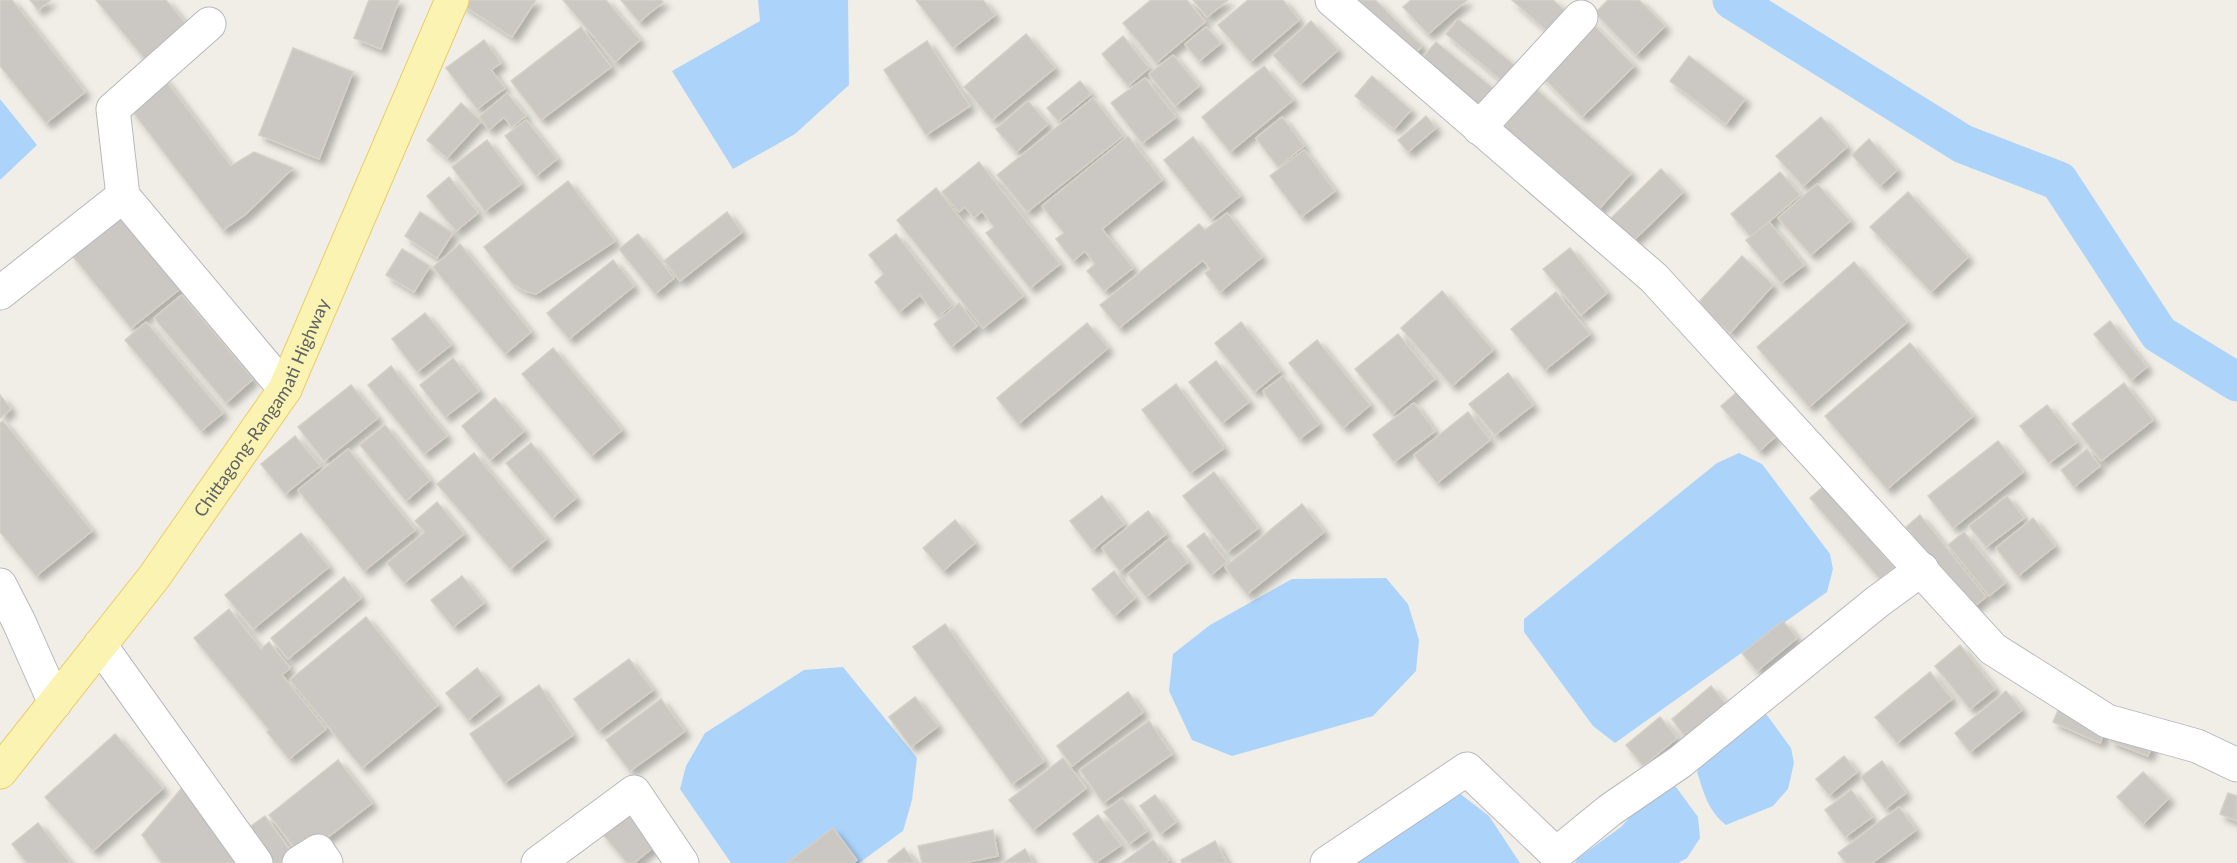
<svg xmlns="http://www.w3.org/2000/svg" width="2237" height="863" font-family="Lato,sans-serif">
	<defs>
		<filter id="shadow"><feDropShadow dx="5.5" dy="5.5" stdDeviation="3" flood-color="#0004"/></filter>
	</defs>
	<rect width="100%" height="100%" fill="#f0eee7"/>
	<g fill="#acd4fb">
		<path d="M758,0H848L849,85L795,134L733,169L672,71L760,21Z"/>
		<path d="M0,99L37,145L0,180Z"/>
		<path d="M1739,453L1762,464L1830,554L1833,569L1827,592L1615,743L1593,726L1524,632V619L1717,463Z"/>
		<path d="M1386,578L1408,604L1419,640L1416,671L1373,716L1232,756L1192,740L1169,691L1173,654L1210,625L1292,579Z"/>
		<path d="M843,667L917,758L912,800L903,831L859,863H731L680,789L686,766L705,733L804,670Z"/>
		<path d="M1760,715H1767L1791,748L1794,763L1788,789L1773,806L1726,825C1708,811 1704,793 1697,772L1709,749Z"/>
		<path d="M1668,784L1676,787L1698,817L1700,838L1687,858L1678,863H1575L1578,858L1621,827L1631,816L1636,805Z"/>
		<path d="M1454,789L1489,816L1520,863H1342Z"/>
	</g>
	<g fill="none" stroke-linecap="round" stroke-linejoin="round">
		<path stroke="#acd4fb" stroke-width="39" d="M1732,0L1963,144L2059,181L2159,334L2237,382"/>
	</g>
	<g fill="#cbc8c4" stroke="#d4d0c5" stroke-width="1.5" filter="url(#shadow)">
		<path d="M0,0H12L85,92L46,123L0,66Z"/>
		<path d="M30,0H51L38,10Z"/>
		<path d="M96,0H166L191,30L149,64Z"/>
		<path d="M369,0H399L381,49L354,38Z"/>
		<path d="M463,0H536L512,37L461,4Z"/>
		<path d="M563,0H606L640,40L615,62Z"/>
		<path d="M621,0H661L663,2L639,22Z"/>
		<path d="M916,0H983L995,15L953,48Z"/>
		<path d="M1151,0H1187L1205,22L1156,63L1123,23Z"/>
		<path d="M1193,0H1228L1207,17Z"/>
		<path d="M1248,0H1283L1299,20L1250,62L1218,25Z"/>
		<path d="M1348,0H1375L1422,46L1408,61Z"/>
		<path d="M1411,0H1467L1428,34L1403,7Z"/>
		<path d="M1512,0H1553L1572,17L1554,37Z"/>
		<path d="M1608,0H1639L1665,26L1636,55L1595,13Z"/>
		<path d="M1458,19L1519,69L1507,85L1446,34Z"/>
		<path d="M1311,21L1338,50L1300,84L1273,55Z"/>
		<path d="M1590,21L1634,66L1582,117L1538,72Z"/>
		<path d="M581,27L611,67L541,120L511,81Z"/>
		<path d="M1206,27L1221,43L1199,61L1185,44Z"/>
		<path d="M1026,34L1055,68L992,120L964,87Z"/>
		<path d="M1123,36L1149,68L1128,86L1102,54Z"/>
		<path d="M484,40L501,63L491,70L505,88L477,109L446,68Z"/>
		<path d="M927,41L970,106L926,135L884,70Z"/>
		<path d="M1436,42L1500,94L1481,117L1417,64Z"/>
		<path d="M293,48L353,72L319,159L259,135Z"/>
		<path d="M1173,55L1199,86L1175,106L1149,74Z"/>
		<path d="M1689,56L1745,99L1726,124L1670,81Z"/>
		<path d="M1264,66L1293,100L1230,152L1202,117Z"/>
		<path d="M1372,76L1411,110L1394,129L1355,96Z"/>
		<path d="M163,77L231,166L254,152L293,168L246,214L223,230L127,104Z"/>
		<path d="M1145,78L1176,117L1142,143L1111,103Z"/>
		<path d="M1080,81L1091,94L1058,121L1047,108Z"/>
		<path d="M1528,82L1631,173L1598,210L1495,119Z"/>
		<path d="M507,93L526,116L512,127L504,117L489,130L479,117Z"/>
		<path d="M1093,98L1123,136L1027,212L997,175Z"/>
		<path d="M1028,101L1048,124L1016,152L996,129Z"/>
		<path d="M461,103L481,121L447,158L427,140Z"/>
		<path d="M1426,116L1436,128L1408,152L1398,140Z"/>
		<path d="M1282,117L1304,146L1278,167L1256,138Z"/>
		<path d="M1821,117L1847,147L1803,186L1776,156Z"/>
		<path d="M526,120L557,159L536,176L505,136Z"/>
		<path d="M1128,136L1162,180L1102,229L1133,268L1104,291L1087,271L1095,264L1085,251L1073,261L1056,239L1064,233L1042,206Z"/>
		<path d="M1193,137L1240,196L1211,219L1164,160Z"/>
		<path d="M1869,139L1897,170L1880,186L1852,155Z"/>
		<path d="M487,140L521,184L485,211L452,167Z"/>
		<path d="M1304,150L1335,191L1301,217L1270,176Z"/>
		<path d="M979,162L1060,264L1030,288L986,233L994,227L982,211L974,218L965,207L959,212L942,192Z"/>
		<path d="M1661,169L1683,192L1633,241L1610,219Z"/>
		<path d="M1780,172L1800,195L1751,237L1731,214Z"/>
		<path d="M449,177L478,213L456,231L427,196Z"/>
		<path d="M568,181L615,241L536,294L525,291L512,283L484,247Z"/>
		<path d="M1817,184L1850,221L1811,255L1778,218Z"/>
		<path d="M936,188L1023,296L983,328L897,220Z"/>
		<path d="M1908,192L1968,257L1931,292L1870,227Z"/>
		<path d="M125,211L185,285L131,328L71,254Z"/>
		<path d="M420,212L453,233L437,258L405,236Z"/>
		<path d="M727,212L742,232L680,281L664,261Z"/>
		<path d="M1227,213L1262,257L1220,292L1205,273L1210,269L1203,260L1119,328L1100,305L1199,224L1205,230Z"/>
		<path d="M1769,222L1804,265L1781,283L1746,240Z"/>
		<path d="M638,234L674,278L655,294L619,249Z"/>
		<path d="M896,234L952,305L938,317L920,295L899,312L875,282L884,274L869,255Z"/>
		<path d="M460,244L531,332L505,354L433,267Z"/>
		<path d="M1570,248L1607,293L1581,315L1543,269Z"/>
		<path d="M402,249L430,266L414,292L386,275Z"/>
		<path d="M1742,256L1773,285L1730,333L1697,304Z"/>
		<path d="M613,260L634,286L569,339L547,313Z"/>
		<path d="M1854,262L1907,322L1809,407L1757,347Z"/>
		<path d="M1442,291L1493,350L1452,386L1401,328Z"/>
		<path d="M1556,292L1590,334L1545,370L1511,329Z"/>
		<path d="M182,295L253,379L226,403L154,318Z"/>
		<path d="M959,303L977,326L951,347L934,324Z"/>
		<path d="M425,313L451,345L417,372L392,339Z"/>
		<path d="M2110,321L2147,367L2131,380L2094,334Z"/>
		<path d="M146,322L223,413L201,431L125,340Z"/>
		<path d="M1241,322L1280,371L1254,392L1215,343Z"/>
		<path d="M1087,323L1108,348L1018,424L997,398Z"/>
		<path d="M1398,334L1435,379L1392,414L1355,369Z"/>
		<path d="M1317,340L1370,405L1343,428L1289,363Z"/>
		<path d="M1910,343L1973,416L1887,489L1825,416Z"/>
		<path d="M553,348L622,430L591,456L522,374Z"/>
		<path d="M453,358L479,391L445,417L420,385Z"/>
		<path d="M1216,361L1249,402L1222,423L1189,382Z"/>
		<path d="M391,366L447,436L424,454L368,385Z"/>
		<path d="M1508,373L1533,405L1495,435L1469,404Z"/>
		<path d="M1283,376L1319,424L1299,439L1263,391Z"/>
		<path d="M2124,383L2153,420L2101,461L2072,424Z"/>
		<path d="M1176,384L1224,448L1190,473L1142,410Z"/>
		<path d="M351,385L378,418L324,461L298,427Z"/>
		<path d="M1737,392L1776,436L1759,451L1721,406Z"/>
		<path d="M0,395L11,409L0,418Z"/>
		<path d="M495,398L524,431L490,460L462,426Z"/>
		<path d="M1414,403L1435,431L1394,462L1373,435Z"/>
		<path d="M2047,405L2077,442L2049,463L2020,426Z"/>
		<path d="M1468,412L1490,440L1437,483L1414,455Z"/>
		<path d="M3,421L92,531L36,576L0,532V423Z"/>
		<path d="M385,425L430,480L406,501L360,445Z"/>
		<path d="M295,436L320,466L285,494L261,464Z"/>
		<path d="M1998,441L2023,472L1953,528L1928,496Z"/>
		<path d="M531,443L576,498L552,518L506,463Z"/>
		<path d="M348,449L415,530L364,571L298,490Z"/>
		<path d="M2087,449L2100,466L2074,487L2061,470Z"/>
		<path d="M474,453L546,539L510,569L437,484Z"/>
		<path d="M1214,472L1258,528L1227,552L1183,496Z"/>
		<path d="M1824,486L1894,567L1880,579L1810,498Z"/>
		<path d="M1102,496L1124,524L1092,550L1070,521Z"/>
		<path d="M2007,496L2024,518L1986,547L1969,526Z"/>
		<path d="M437,502L464,534L404,583L387,563L425,532L415,521Z"/>
		<path d="M1302,504L1324,532L1247,594L1225,567Z"/>
		<path d="M1148,511L1166,534L1120,571L1102,548Z"/>
		<path d="M1920,515L1986,597L1971,609L1906,527Z"/>
		<path d="M2033,518L2055,546L2018,576L1996,548Z"/>
		<path d="M955,520L975,543L943,571L923,548Z"/>
		<path d="M1964,532L2005,583L1989,596L1948,545Z"/>
		<path d="M301,533L329,567L253,629L225,595Z"/>
		<path d="M1204,533L1227,562L1211,575L1187,546Z"/>
		<path d="M1169,539L1188,562L1146,597L1128,574Z"/>
		<path d="M1114,571L1135,598L1114,616L1092,589Z"/>
		<path d="M462,576L484,603L453,627L431,600Z"/>
		<path d="M344,577L361,598L288,659L271,638Z"/>
		<path d="M229,609L261,649L269,642L290,668L282,675L326,729L289,759L267,732L269,730L194,638Z"/>
		<path d="M366,617L438,705L362,768L290,680Z"/>
		<path d="M1783,621L1797,638L1757,671L1742,653Z"/>
		<path d="M945,624L1044,761L1012,784L913,647Z"/>
		<path d="M1960,645L1995,689L1970,709L1935,666Z"/>
		<path d="M629,659L653,690L598,731L574,699Z"/>
		<path d="M477,668L499,695L468,720L446,693Z"/>
		<path d="M1930,672L1952,699L1897,743L1875,717Z"/>
		<path d="M539,685L573,735L504,783L470,734Z"/>
		<path d="M1711,686L1726,704L1685,737L1672,719Z"/>
		<path d="M2006,691L2022,710L1970,752L1955,733Z"/>
		<path d="M1128,692L1143,712L1072,766L1057,746Z"/>
		<path d="M915,697L938,726L911,747L889,717Z"/>
		<path d="M661,699L685,731L630,771L606,740Z"/>
		<path d="M2059,708L2106,729L2100,743L2053,722Z"/>
		<path d="M1660,717L1677,738L1643,766L1626,745Z"/>
		<path d="M1149,721L1172,754L1103,803L1080,770Z"/>
		<path d="M2114,728L2153,742L2148,756L2110,741Z"/>
		<path d="M115,734L163,788L93,851L45,797Z"/>
		<path d="M1844,756L1857,772L1829,795L1816,779Z"/>
		<path d="M1063,758L1086,788L1033,830L1009,800Z"/>
		<path d="M338,760L372,803L302,857L269,815Z"/>
		<path d="M1882,761L1906,793L1885,809L1861,777Z"/>
		<path d="M2143,772L2169,798L2143,824L2117,797Z"/>
		<path d="M186,783L246,863H162L142,835Z"/>
		<path d="M1851,790L1872,817L1845,837L1825,810Z"/>
		<path d="M2228,793L2237,796V821L2220,814Z"/>
		<path d="M1155,795L1176,822L1160,834L1140,806Z"/>
		<path d="M1122,798L1147,831L1129,844L1104,812Z"/>
		<path d="M1899,807L1916,830L1872,863H1846L1838,853Z"/>
		<path d="M629,810L657,844L634,863H627L602,833Z"/>
		<path d="M1098,815L1121,845L1095,863L1073,834Z"/>
		<path d="M265,816L295,857L287,863H267L244,831Z"/>
		<path d="M38,823L70,863H27L12,844Z"/>
		<path d="M833,828L857,860L853,863H787Z"/>
		<path d="M993,830L998,856L963,863H922L918,846Z"/>
		<path d="M1153,840L1169,860L1165,863H1122Z"/>
		<path d="M1215,841L1227,863H1182L1181,860Z"/>
		<path d="M904,848L915,863H889L888,861Z"/>
		<path d="M1025,849L1033,863H1003Z"/>
	</g>
	<g fill="none" stroke-linecap="round" stroke-linejoin="round">
		<defs>
			<g id="minor">
				<path d="M1332,0L1654,278L1993,649L2107,721L2197,746L2237,765"/>
				<path d="M209,24L113,109L123,196L285,389"/>
				<path d="M1479,128L1581,17"/>
				<path d="M0,293L123,196"/>
				<path d="M0,585L19,622L55,703"/>
				<path d="M100,645L256,863"/>
				<path d="M299,863L318,851L326,863"/>
				<path d="M538,863L634,792L682,863"/>
				<path d="M1327,863L1467,769L1556,854L1610,810L1680,762L1877,602L1922,569"/>
			</g>
			<g id="major">
				<path id="s1" d="M0,772L154,577L285,389L452,0"/>
			</g>
		</defs>
		<use href="#minor" stroke="#b7b8bd" stroke-width="35"/>
		<use href="#major" stroke="#eacd65" stroke-width="35"/>
		<use href="#minor" stroke="#fff" stroke-width="33"/>
		<use href="#major" stroke="#fbf3b1" stroke-width="33"/>
	</g>
	<g text-anchor="middle" dominant-baseline="central" stroke-width="6" stroke-linejoin="round" paint-order="stroke">
		<g font-size="18" fill="#5e6166" stroke="#fff">
			<text stroke="none"><textPath href="#s1" startOffset="450">Chittagong-Rangamati Highway</textPath></text>
		</g>
	</g>
</svg>
